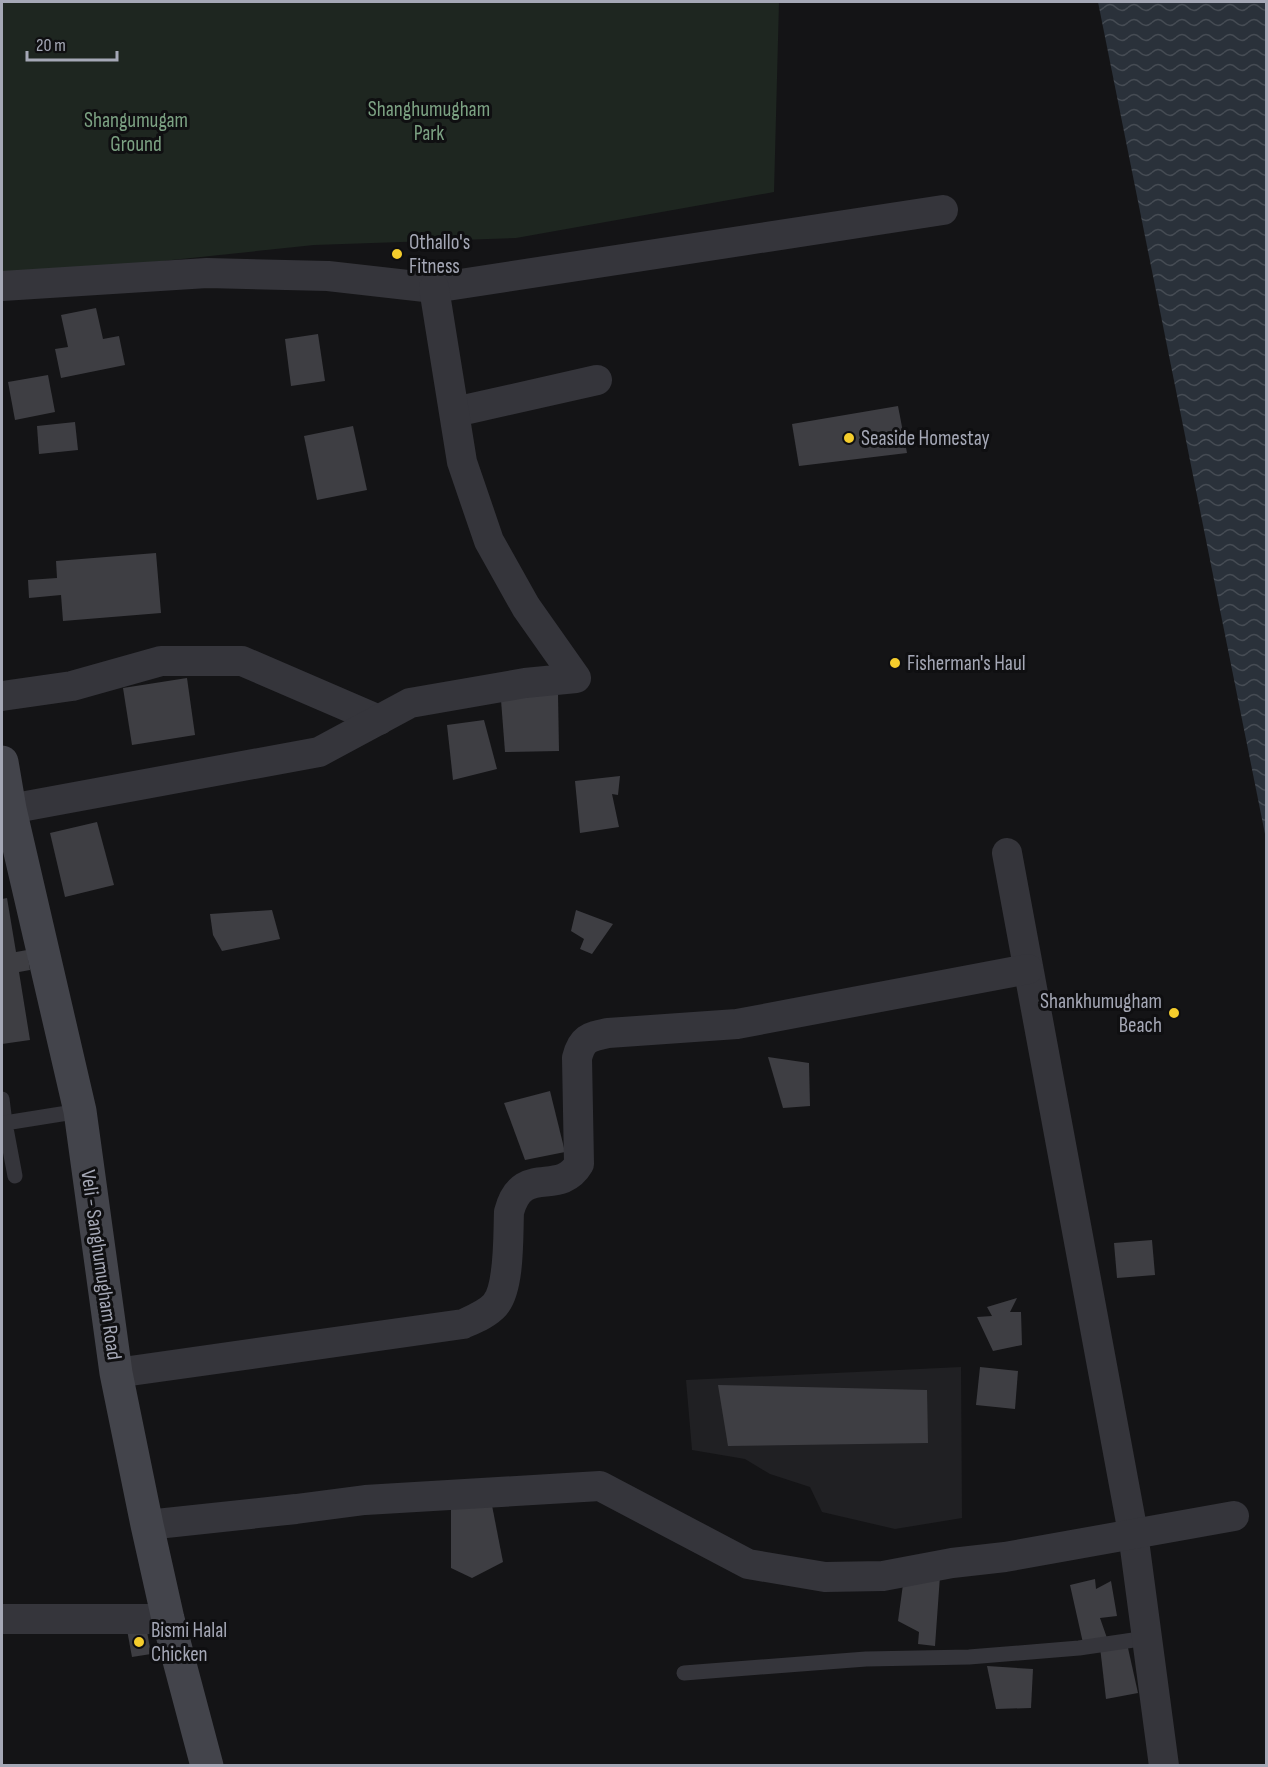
<svg xmlns="http://www.w3.org/2000/svg" width="1268" height="1767" font-family="'Sofia Sans Condensed',sans-serif">
	<defs>
		<pattern id="water-waves" width="16" height="10" patternUnits="userSpaceOnUse" patternTransform="scale(1.5)"><rect width="16" height="10" fill="#2a313a"/><path d="M0 5q4-4 8 0t8 0" fill="none" stroke="#464c54"/></pattern>
	</defs>
	<rect width="100%" height="100%" fill="#141416"/>
	<path fill="#202023" d="M961,1367L962,1518L895,1529L822,1512L810,1487L770,1474L745,1459L692,1450L686,1380Z"/>
	<path fill="#1e2620" d="M2,2H779L774,192L516,238L314,245L2,278Z"/>
	<path fill="url(#water-waves)" d="M1098,2H1266V839Z"/>
	<g fill="#3e3e43">
		<path d="M96,308L103,339L119,336L125,365L61,378L55,349L68,347L61,315Z"/>
		<path d="M318,334L325,381L291,386L285,339Z"/>
		<path d="M48,375L55,412L15,420L8,382Z"/>
		<path d="M898,406L907,453L799,466L792,424Z"/>
		<path d="M75,422L78,450L39,454L37,426Z"/>
		<path d="M353,426L367,490L317,500L304,436Z"/>
		<path d="M156,553L161,613L63,621L61,595L29,598L28,580L57,578L56,561Z"/>
		<path d="M187,678L195,735L132,745L123,688Z"/>
		<path d="M558,694L559,751L505,752L501,700Z"/>
		<path d="M484,720L497,769L453,780L447,725Z"/>
		<path d="M620,776L618,795L612,794L619,827L580,833L575,781Z"/>
		<path d="M97,822L114,885L65,897L50,833Z"/>
		<path d="M7,898L16,952L27,950L30,970L19,972L30,1040L2,1044V899Z"/>
		<path d="M272,910L280,939L222,951L213,935L210,914Z"/>
		<path d="M576,910L613,924L592,954L580,949L584,939L571,931Z"/>
		<path d="M768,1057L809,1063L810,1106L783,1108Z"/>
		<path d="M550,1091L565,1152L525,1160L504,1103Z"/>
		<path d="M1152,1240L1155,1275L1117,1278L1114,1243Z"/>
		<path d="M1017,1298L1010,1312H1021L1022,1345L993,1351L977,1317L992,1316L987,1307Z"/>
		<path d="M980,1367L1018,1371L1015,1409L976,1405Z"/>
		<path d="M718,1385L927,1390L928,1443L728,1446Z"/>
		<path d="M489,1490L503,1562L472,1578L451,1568V1504Z"/>
		<path d="M940,1576L935,1646L918,1644L919,1632L898,1621L904,1577Z"/>
		<path d="M1095,1579L1096,1589L1111,1581L1117,1616L1100,1618L1107,1638L1083,1643L1070,1585Z"/>
		<path d="M145,1620L151,1654L132,1657L127,1630Z"/>
		<path d="M1100,1647L1128,1648L1138,1693L1106,1699Z"/>
		<path d="M987,1666L1033,1669L1031,1708L996,1709Z"/>
	</g>
	<g fill="none" stroke-linecap="round" stroke-linejoin="round">
		<g stroke="#35353b" stroke-width="15">
			<path d="M2,1099L5,1123"/>
			<path d="M15,1176L5,1123L80,1111"/>
			<path d="M684,1673L866,1659L969,1657L1079,1648L1147,1638"/>
		</g>
		<g stroke="#35353b" stroke-width="30">
			<path d="M2,286L207,273L328,276L434,288L943,210"/>
			<path d="M455,412L597,380"/>
			<path d="M2,696L72,686L161,661H242L379,720"/>
			<path d="M10,809L319,752L410,703L525,683L576,678L526,607L489,541L462,462L434,288"/>
			<path d="M1007,853L1133,1533L1164,1766"/>
			<path d="M116,1373L463,1324C474,1319 487,1314 495,1305C510,1288 508,1235 509,1212C522,1162 559,1198 579,1164L577,1058C582,1038 589,1037 608,1033L737,1024L1028,969"/>
			<path d="M147,1525L296,1509L365,1500L600,1486L748,1564L825,1577L883,1576L952,1563L1005,1557L1234,1516"/>
			<path d="M2,1619H168"/>
		</g>
		<path stroke="#43444b" stroke-width="33" d="M2,762L10,809L80,1111L116,1373L147,1525L168,1619L207,1766"/>
	</g>
	<g fill="#f5cd2c" stroke="#0f0f11" stroke-width="2">
		<circle cx="397" cy="254" r="6"/>
		<circle cx="849" cy="438" r="6"/>
		<circle cx="895" cy="663" r="6"/>
		<circle cx="1174" cy="1013" r="6"/>
		<circle cx="139" cy="1642" r="6"/>
	</g>
	<g text-anchor="middle" dominant-baseline="central" stroke-width="6" stroke-linejoin="round" paint-order="stroke">
		<g font-size="21" fill="#7ca283" stroke="#0f0f11">
			<text x="429" y="109">Shanghumugham<tspan x="429" dy="24">Park</tspan></text>
			<text x="136" y="120">Shangumugam<tspan x="136" dy="24">Ground</tspan></text>
		</g>
		<g font-size="21" fill="#a5a8b6" stroke="#0f0f11" text-anchor="start">
			<text x="409" y="242">Othallo's<tspan x="409" dy="24">Fitness</tspan></text>
			<text x="861" y="438">Seaside Homestay</text>
			<text x="907" y="663">Fisherman's Haul</text>
			<text x="1162" y="1001" text-anchor="end">Shankhumugham<tspan x="1162" dy="24">Beach</tspan></text>
			<text x="151" y="1630">Bismi Halal<tspan x="151" dy="24">Chicken</tspan></text>
		</g>
		<g font-size="21" fill="#a5a8b6" stroke="#0f0f11">
			<text transform="translate(101 1265) rotate(82)">Veli - Sanghumugham Road</text>
		</g>
	</g>
	<rect width="1268" height="1767" fill="none" stroke="#a5a8b6" stroke-width="6"/>
	<path d="M27 51v9h90v-9" fill="none" stroke="#a5a8b6" stroke-width="3"/>
	<text x="36" y="51" font-size="18" fill="#a5a8b6" stroke="#0f0f11" stroke-width="4.5" paint-order="stroke">20 m</text>
</svg>
